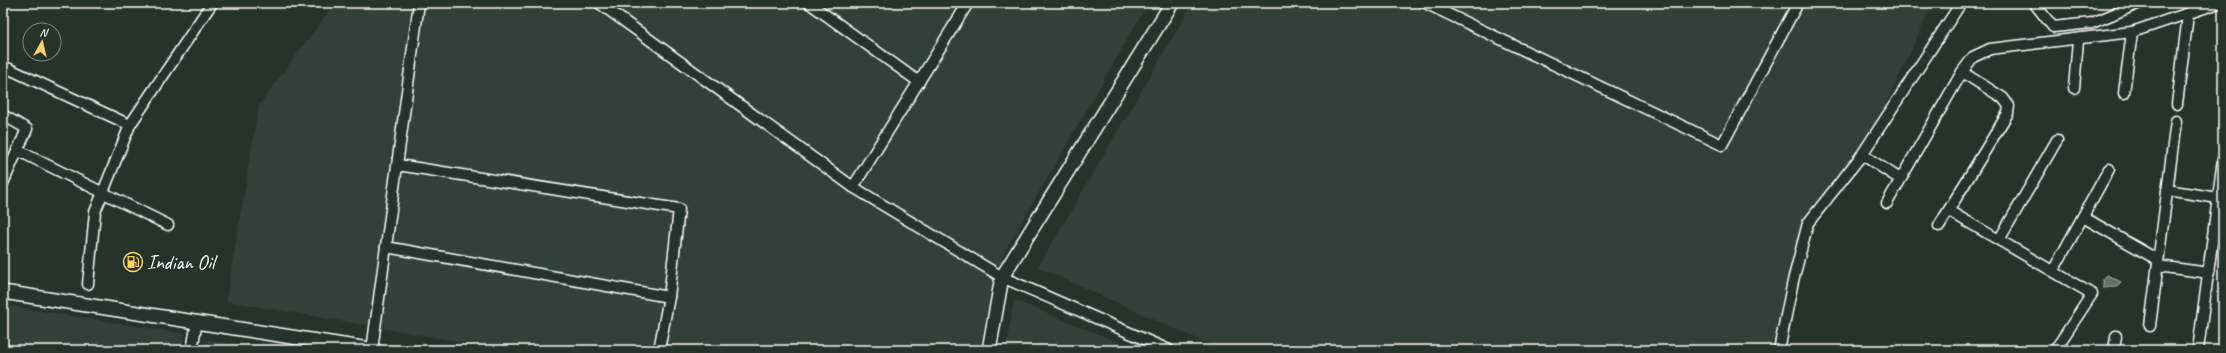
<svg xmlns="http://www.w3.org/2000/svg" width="2226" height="353" font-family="Caveat,sans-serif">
	<rect width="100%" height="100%" fill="#26332d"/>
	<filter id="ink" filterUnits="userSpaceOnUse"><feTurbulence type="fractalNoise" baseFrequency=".025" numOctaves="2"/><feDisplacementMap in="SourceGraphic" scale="8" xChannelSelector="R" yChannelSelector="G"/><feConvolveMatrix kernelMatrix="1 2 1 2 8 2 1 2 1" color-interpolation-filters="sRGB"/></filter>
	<g filter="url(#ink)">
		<g fill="#333f3a">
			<path d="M335,3H1148L1002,257L979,350H508L226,301L259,105Z"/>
			<path d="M1193,3H1933L1868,143L1806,223L1784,350H1222L1038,267Z"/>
			<path d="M1014,300L1138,350H1006Z"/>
			<path d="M3,305L185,334L182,350H3Z"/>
			<path d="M205,339L272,350H204Z"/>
		</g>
		<path fill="#67706c" stroke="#a4a9a7" d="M2107,275L2121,282L2118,287L2103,288V279Z"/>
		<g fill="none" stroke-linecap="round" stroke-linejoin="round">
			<defs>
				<g id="street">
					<path d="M599,3L853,187L1002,277L1169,350"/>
					<path d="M809,3L919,82"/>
					<path d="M1425,3L1722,145L1798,3"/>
					<path d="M2034,3L2053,27L2092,23L2140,3"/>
					<path d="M3,66L130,125L212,3"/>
					<path d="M2074,88L2078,40"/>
					<path d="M2124,93L2132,32"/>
					<path d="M2177,104L2188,15"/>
					<path d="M3,115L27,129L3,183"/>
					<path d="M17,150L168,225"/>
					<path d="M1861,156L1961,3"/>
					<path d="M398,165L679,209L669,297L659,350"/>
					<path d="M853,187L968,3"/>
					<path d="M2167,190L2218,198"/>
					<path d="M1887,203L1962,72L1973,57L1990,49L2132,32L2219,3"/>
					<path d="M1949,211L2092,294L2055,350"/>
					<path d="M2083,217L2158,260"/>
					<path d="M1939,226L2008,113L2009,106L2003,98L1962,72"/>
					<path d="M1999,240L2057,140"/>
					<path d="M386,247L669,297"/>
					<path d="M2158,266L2209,273"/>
					<path d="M2053,271L2109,169"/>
					<path d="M88,284L95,212L130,125"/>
					<path d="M2150,326L2176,121"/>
					<path d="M192,350L197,321"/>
					<path d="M372,350L419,3"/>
					<path d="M1779,350L1793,281L1808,223L1861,156L1866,157L1900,179"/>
					<path d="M2114,350L2116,336"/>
					<path d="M2198,350L2223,159"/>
				</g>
				<g id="secondary">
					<path d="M3,292L375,350"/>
					<path d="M989,350L1002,277L1172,3"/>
				</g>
			</defs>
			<use href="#street" stroke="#fff" stroke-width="13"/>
			<use href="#secondary" stroke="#fff" stroke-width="16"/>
			<use href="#street" stroke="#26332d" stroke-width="10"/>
			<use href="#secondary" stroke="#26332d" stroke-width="13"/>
		</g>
	</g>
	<defs>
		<symbol id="fuel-ring" viewBox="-11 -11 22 22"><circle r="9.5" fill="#26332d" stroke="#ffd166" stroke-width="1.5"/><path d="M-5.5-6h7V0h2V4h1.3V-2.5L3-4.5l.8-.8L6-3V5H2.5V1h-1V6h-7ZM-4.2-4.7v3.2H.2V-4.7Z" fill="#ffd166"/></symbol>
	</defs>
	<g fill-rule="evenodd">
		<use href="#fuel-ring" x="122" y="251" width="22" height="22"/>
	</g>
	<g text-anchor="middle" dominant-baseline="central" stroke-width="3" stroke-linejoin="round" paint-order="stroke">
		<g font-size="20" fill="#fff" stroke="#26332d" text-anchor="start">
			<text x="147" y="262">Indian Oil</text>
		</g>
	</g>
	<rect width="2226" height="353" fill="none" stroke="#26332d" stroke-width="16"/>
	<rect x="8" y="8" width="2210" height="337" fill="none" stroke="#fff" stroke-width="1.5" filter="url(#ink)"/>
	<g transform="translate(42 42) rotate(8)"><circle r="19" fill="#26332d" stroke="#7d8581"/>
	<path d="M0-3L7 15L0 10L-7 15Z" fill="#ffd166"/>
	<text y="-6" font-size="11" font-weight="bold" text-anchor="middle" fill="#ffffff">N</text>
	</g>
</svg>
